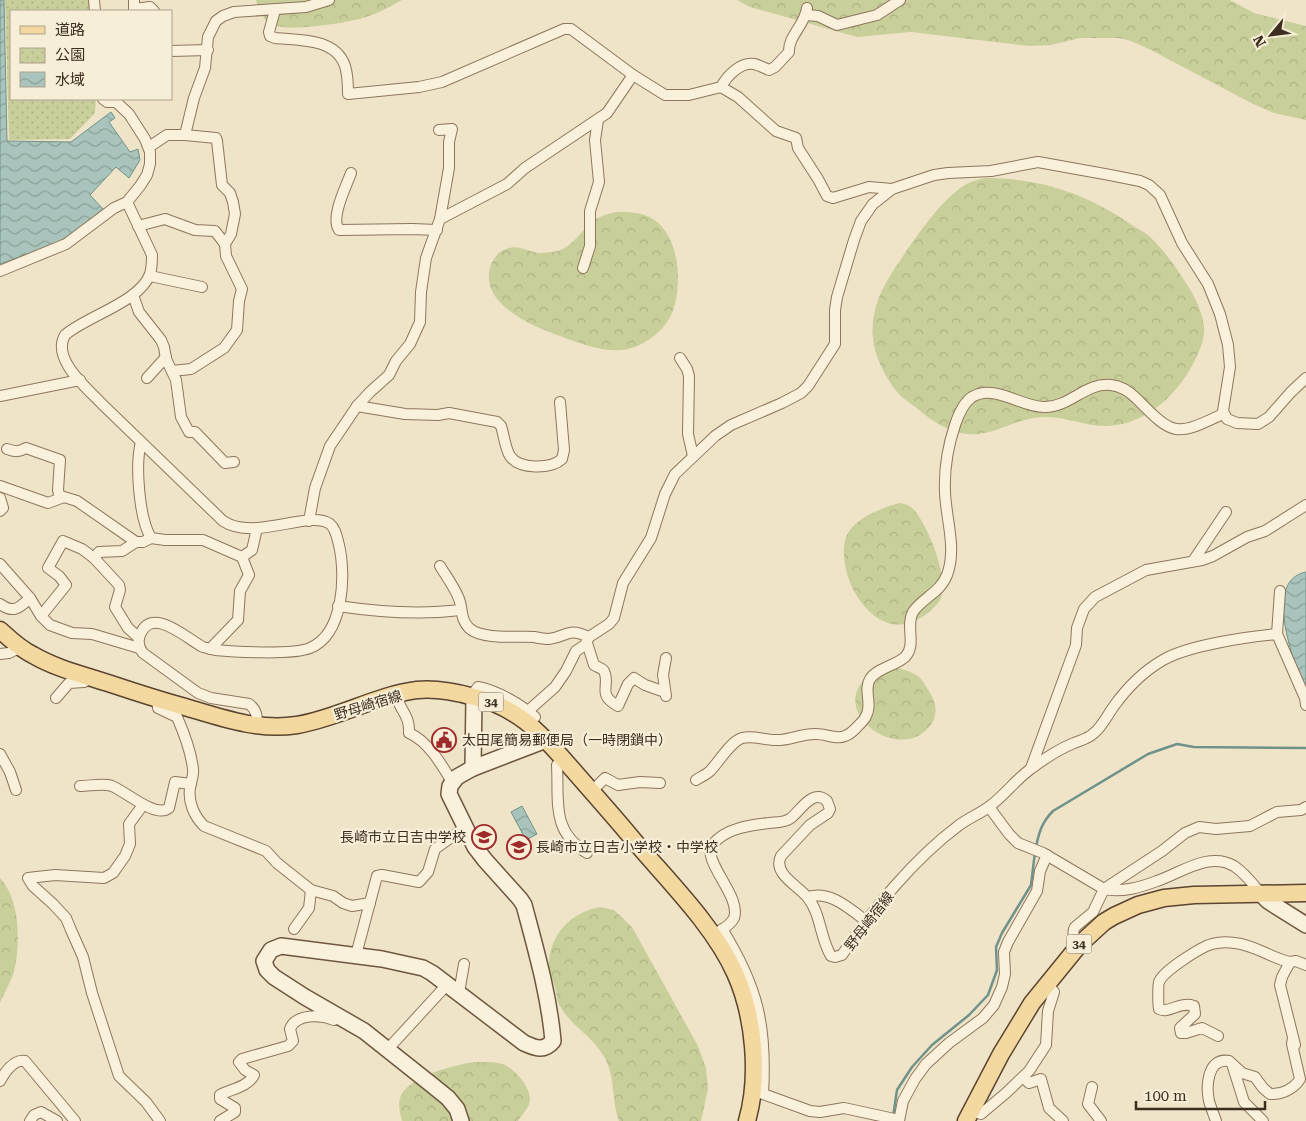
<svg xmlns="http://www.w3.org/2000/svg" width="1306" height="1121" font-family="'Roboto Serif','Noto Sans JP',serif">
	<defs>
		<pattern id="forest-crowns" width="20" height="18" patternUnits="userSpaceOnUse" patternTransform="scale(1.25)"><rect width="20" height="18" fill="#c9cf9b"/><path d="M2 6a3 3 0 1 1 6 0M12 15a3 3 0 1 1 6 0" fill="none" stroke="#aeb285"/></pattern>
		<pattern id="park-dots" width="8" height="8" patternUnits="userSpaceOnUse" patternTransform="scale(1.25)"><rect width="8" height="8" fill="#c9cf9b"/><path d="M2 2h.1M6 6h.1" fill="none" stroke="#aeb285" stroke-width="1.8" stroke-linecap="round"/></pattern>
		<pattern id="water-waves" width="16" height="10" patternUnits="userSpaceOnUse" patternTransform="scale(1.25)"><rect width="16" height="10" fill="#a9c4bc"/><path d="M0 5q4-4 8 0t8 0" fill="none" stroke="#8ba098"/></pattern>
	</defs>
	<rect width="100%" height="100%" fill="#f0e4c8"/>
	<g fill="url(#forest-crowns)">
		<path d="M256,0H402C390,7 376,14 363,18C344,23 291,32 274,25C263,21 259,10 256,0Z"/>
		<path d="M737,0H1230L1254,13L1306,26V120L1274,113L1253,104L1151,50L1131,41L1119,38H1080L1051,45L1029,46L911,32L857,37L750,7Z"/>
		<path d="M985,178C1039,178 1085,193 1129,223C1136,228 1143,231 1149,236C1162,248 1174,264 1184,280C1193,293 1202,310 1204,326C1205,338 1201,347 1196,358C1180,392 1148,424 1108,426C1087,427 1066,416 1044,417C1017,417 994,437 968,434C949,432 933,422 919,410C912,404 903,399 897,392C890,384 885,374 880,364C865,329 874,299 895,268C911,244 944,193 971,182C976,180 981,179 985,178Z"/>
		<path d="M616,212C628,212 643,212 653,219C680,236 683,286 672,313C665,331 642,348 622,350C602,352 579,343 560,336C532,326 477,303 491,265C494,257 500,250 509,248C519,245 529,252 539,253C544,253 552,252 558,251C572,247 581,231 592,222C599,216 608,214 616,212Z"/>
		<path d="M900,503C903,504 906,504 908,505C925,514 948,576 942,595C940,603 932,610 925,615C896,636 870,620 854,591C846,577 839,548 848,533C857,517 884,507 900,503Z"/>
		<path d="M893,667C902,669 910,671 918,676C922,679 924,684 927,688C938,704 940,719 924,732C892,758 832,712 865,679C870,673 885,670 893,667Z"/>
		<path d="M0,878C20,899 21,944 14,971C11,982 4,993 0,1003Z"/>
		<path d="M600,907L614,910L632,927L698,1046L706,1068L708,1089L701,1121H619C611,1099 616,1075 603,1055C592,1036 570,1025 560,1006C557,1002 557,996 556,991C554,982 549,975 549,965C549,935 571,912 600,907Z"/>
		<path d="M474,1062C483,1062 497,1061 505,1065C517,1071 534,1091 529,1104C527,1110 521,1116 518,1121H402C400,1114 398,1106 400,1098C406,1077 454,1065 474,1062Z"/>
	</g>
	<path fill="url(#park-dots)" d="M5,0H90L91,11H11V99H96L95,113L70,139L9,140Z"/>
	<g fill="url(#water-waves)" stroke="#6f938a">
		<path d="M0,0H4L7,141L71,142L111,112L115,118L109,122L130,152L138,149L140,160L129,178L116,167L90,195L103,209L80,228L54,245L0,264Z"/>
		<path d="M1306,572V695C1297,669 1260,581 1306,572Z"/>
		<path d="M522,806L537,834L526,840L511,812Z"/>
	</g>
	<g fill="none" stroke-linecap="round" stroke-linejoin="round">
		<g stroke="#6f938a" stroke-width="2.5">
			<path d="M1036,847C1039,832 1042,822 1053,811L1148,754L1177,744L1194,747L1306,748"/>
			<path d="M893,1117L897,1090L912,1067L932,1045L969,1015L988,995L997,970L996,947L1002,933L1031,885L1035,852"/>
		</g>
		<defs>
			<g id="street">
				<path d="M94,0L95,11"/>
				<path d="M134,0V9L150,7L154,11"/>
				<path d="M275,10L269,32L270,36L275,38C299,40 336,38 345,66C348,75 348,85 348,94L419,87L442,82L564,29H571L633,75"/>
				<path d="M806,15L818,16L837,25L877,15L900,0"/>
				<path d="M171,51L208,50"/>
				<path d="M721,87C727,76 740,62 754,64C759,65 764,68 769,70L775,67L789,52C788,36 805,25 807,8"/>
				<path d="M439,130L452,129L449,142V168L440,219"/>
				<path d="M149,147L167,135H185"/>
				<path d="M351,173C346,187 330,218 339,230L412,229L437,230"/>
				<path d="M127,202L152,255C152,261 152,268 150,274C140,302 87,316 65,335C51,359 87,388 102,404L223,521C255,542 310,509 330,524C336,529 337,538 339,545C346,575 344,634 310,648C294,655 234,652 215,650C211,649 207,648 203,647C187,639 152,605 140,635C137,642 139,648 143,653L198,693L211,698L249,704C257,710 257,716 257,726"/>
				<path d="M138,226L165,219L195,230L215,231L225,244"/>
				<path d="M583,268L590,246V211L599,182L595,140L598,120"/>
				<path d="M0,271L66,244L114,208L127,202L140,186L147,175L150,164V152L145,139L129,114L116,102H107L103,99"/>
				<path d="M150,276L202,287"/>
				<path d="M133,295L139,312L161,340L164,347L166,359L176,380L181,417L189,432H195L225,463L234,462"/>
				<path d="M680,358L687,369L689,376L688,434L693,456"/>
				<path d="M172,371L191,369L224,348L237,330L239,301L242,289L226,256L225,244L231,234L235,214L233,202L230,193L222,185L217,141L216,138L185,135L194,98L205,68L208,37L216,21L223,16L234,12L306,7L329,0"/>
				<path d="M147,378L166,357"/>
				<path d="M0,396L80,380"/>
				<path d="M357,406L405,414L438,415L449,413L497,422L501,426C504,435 505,448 510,456C519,470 551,469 562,459L564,450L560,402"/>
				<path d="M141,442C135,465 139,518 151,538L165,540H203L242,557"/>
				<path d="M7,449C15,452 19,452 26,448L60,460L58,490L60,498"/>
				<path d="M0,486L48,503L64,497L77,501L136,542"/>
				<path d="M0,498L3,508L0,511"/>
				<path d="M309,521L315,488L330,446L357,406L370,392L389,375L396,361L410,344L420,322L421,292L426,258L440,219L507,184L525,168L607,113L633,75L665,95H689L721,87L738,97L776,131L796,138L798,148L818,179L827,196L833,198L869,187L892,189"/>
				<path d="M1193,561L1226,512"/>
				<path d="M0,564L30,598L41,616L50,625L72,633L92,634L139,648"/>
				<path d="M440,566C446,576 455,588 459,599C463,609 460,619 469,628C482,640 517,636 534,637C539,638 544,639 549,639C569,636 567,627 589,637"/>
				<path d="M1280,591L1277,634L1305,698L1306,705"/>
				<path d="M0,604C14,614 19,608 30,598"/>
				<path d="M338,606C378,612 420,615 460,610"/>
				<path d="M41,616L66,585L59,576L48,568L63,541L82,549L94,558"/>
				<path d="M139,638L128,628L115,607L120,590L119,585L94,558L99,552L122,551L136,542H143L151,538"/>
				<path d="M587,643L594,665C597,667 602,668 604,671C611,686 596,694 618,706L628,684L634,678L645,685L665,692"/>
				<path d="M210,649L238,620L240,591L249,575L242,557L252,550L257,528"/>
				<path d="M0,654L9,653L19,648"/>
				<path d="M396,695C400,711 410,715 409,733C428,741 442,765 452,782"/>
				<path d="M666,696L663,675L666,658"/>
				<path d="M474,697L475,691L478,687C498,691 520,704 535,717"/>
				<path d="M56,698L69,683L84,682L89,678"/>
				<path d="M157,699L158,708L177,717C184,733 191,751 193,769C194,775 191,781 190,788C188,802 194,816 204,826L266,851L277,863L311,890L333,896L343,903L352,906L370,903"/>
				<path d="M528,711L555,687L566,671L576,651L585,645L589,637L609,624L614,618L623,583L651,538L665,494L675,474L715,436L731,425L782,403L801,393L808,386L835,344V310L837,297L854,240L861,221L873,204L892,189L934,175L948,173L991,171L1038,162L1110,175L1140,181L1149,185L1160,195L1182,243L1208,284L1220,314L1228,345L1230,367L1223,411L1227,419L1237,423L1258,424L1269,417L1291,392L1306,378"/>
				<path d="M0,754L10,772L16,790"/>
				<path d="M563,759L557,765C559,802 551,831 587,853"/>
				<path d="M1031,768L1076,645L1077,628L1084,609L1095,597L1146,570L1202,560L1213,556L1247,537L1265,531L1306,505"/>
				<path d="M696,780C700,777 706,775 710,771C719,762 730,742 742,738C752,735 765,740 775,740C789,741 802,733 817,734C826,734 836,740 845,736C851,734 854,730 858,726C861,723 865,719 866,716C873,704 863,690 870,679C877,668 895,666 905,657C917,645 905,626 913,612C922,598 940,593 947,575C957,548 946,520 945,492C944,470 948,446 955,425C958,416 963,403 972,397C995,383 1022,408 1045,407C1070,407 1086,382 1111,385C1121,386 1130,392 1137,399C1174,437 1176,436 1223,414"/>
				<path d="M80,786C90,786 103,783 112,786C125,791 156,819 169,808L175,782L191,784"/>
				<path d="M592,791L605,778L618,785L640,782L660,783"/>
				<path d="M143,805L129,824L130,844L125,856L113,873L104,878L55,875L28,878L33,886L53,904L66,918L71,930L83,957L92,993L119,1076L146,1102L160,1121"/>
				<path d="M989,807L1009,834L1018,843L1043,853L1104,889C1122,893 1141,887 1157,881C1181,873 1209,851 1234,866C1245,873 1253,884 1261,894"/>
				<path d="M808,897C830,890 850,909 866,921"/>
				<path d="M294,929L309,908L311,890"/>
				<path d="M722,929C758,987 767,1026 763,1094L810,1111L820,1112L844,1108L899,1120"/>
				<path d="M714,935C720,931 731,925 734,918C742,896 700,860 713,844C726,828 751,825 769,823C776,822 785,823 791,818C801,810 813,788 827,801L830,809L828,813L810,825L781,856C772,874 799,886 808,898C821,914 820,938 831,956L835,957L842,955C872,910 914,859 958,826C968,818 980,814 990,806C1005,795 1016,779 1032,768C1044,759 1059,749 1074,743C1081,740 1088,739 1094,733C1102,727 1108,714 1114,706C1127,688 1144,671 1163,660C1189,645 1247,637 1277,634"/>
				<path d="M1080,944C1075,938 1071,934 1075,927L1093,912L1104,889L1162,851L1185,833L1199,827L1216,829L1250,826L1277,812L1301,810L1306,807"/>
				<path d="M356,955L377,876L382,875L419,882L428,872L435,849L464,828"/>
				<path d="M459,993L464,964"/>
				<path d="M1218,1036L1202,1028L1186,1033H1181L1180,1028L1181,1027L1195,1014L1194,1006C1179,1001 1169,1014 1159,1009C1158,1007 1158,984 1159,982C1163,971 1201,947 1212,944C1219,942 1228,942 1235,943C1255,945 1271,958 1290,962"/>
				<path d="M1295,1045L1280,985L1282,977L1290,962L1296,961L1306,965"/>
				<path d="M387,1050L443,989V981"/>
				<path d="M1233,1067L1244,1102L1263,1121"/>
				<path d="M1023,1077L1029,1083L1041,1079L1049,1108L1063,1121"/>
				<path d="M0,1081C5,1072 14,1059 25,1061L75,1121"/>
				<path d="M1092,1087L1088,1104L1101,1121"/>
				<path d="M971,1110L981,1114L1006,1093L1029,1071L1046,1045L1048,1011L1054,992L1048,984"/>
				<path d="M30,1121L34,1115L41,1112L57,1121"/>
				<path d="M220,1121L235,1112V1108L220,1099V1095C231,1089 248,1087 254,1075L245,1070L239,1062L242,1059L288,1046L293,1041L290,1029C296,1013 321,1015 334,1020"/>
				<path d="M899,1121L903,1101L915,1079L926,1064L949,1043L983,1018L994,1005L1002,987L1005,974L1004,952L1008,942L1037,891L1040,871L1047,855"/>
				<path d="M1216,1121C1214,1115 1211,1108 1209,1101C1206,1087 1207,1057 1229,1061L1242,1073L1255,1077L1263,1088L1270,1094C1281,1095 1294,1089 1300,1079L1292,1044L1293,1038"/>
			</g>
			<g id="secondary">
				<path d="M473,768L474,697"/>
				<path d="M1261,894L1268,901L1306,925"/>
				<path d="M461,1121L457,1109L448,1098L432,1085L364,1031L305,997L274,977L267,970L264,961L271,950L281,946L382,959L423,968L432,973L524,1043C535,1048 544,1052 553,1041C549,995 536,950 524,905L520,899L485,860L475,847L449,794L450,786L457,777L473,768L546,740"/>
			</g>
			<g id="primary">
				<path d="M0,630C10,639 20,649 33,655C57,669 84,675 111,684C135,692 160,700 185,707C222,718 258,731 297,725C339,718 376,695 417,690C436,688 456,692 474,697C493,701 510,710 525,721C543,735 558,753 573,770C592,792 612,814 631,837C665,878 713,924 735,973C754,1015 760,1076 747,1121"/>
				<path d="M966,1121L1001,1054L1032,1003L1080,944L1104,922L1114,916L1138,905L1164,898L1194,895L1306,893"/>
			</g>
		</defs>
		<use href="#street" stroke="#8d765c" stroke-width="12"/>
		<use href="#secondary" stroke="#6f573f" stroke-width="18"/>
		<use href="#primary" stroke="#5b4430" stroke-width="19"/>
		<use href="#street" stroke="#faf1dc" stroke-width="10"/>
		<use href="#secondary" stroke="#faf1dc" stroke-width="15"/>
		<use href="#primary" stroke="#f3d9a0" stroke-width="16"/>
	</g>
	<defs>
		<symbol id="civic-ring" viewBox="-11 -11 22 22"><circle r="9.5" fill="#f7eed8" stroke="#9e2a2b" stroke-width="1.5"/><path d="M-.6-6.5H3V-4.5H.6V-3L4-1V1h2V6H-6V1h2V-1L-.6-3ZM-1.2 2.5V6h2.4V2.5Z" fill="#9e2a2b"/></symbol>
		<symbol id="school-ring" viewBox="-11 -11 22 22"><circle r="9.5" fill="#f7eed8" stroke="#9e2a2b" stroke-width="1.5"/><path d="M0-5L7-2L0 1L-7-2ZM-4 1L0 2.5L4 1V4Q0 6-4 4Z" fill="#9e2a2b"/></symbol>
	</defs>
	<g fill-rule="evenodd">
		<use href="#civic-ring" x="430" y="726" width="28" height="28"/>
		<use href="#school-ring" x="470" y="823" width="28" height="28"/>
		<use href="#school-ring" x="505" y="833" width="28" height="28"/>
	</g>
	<g text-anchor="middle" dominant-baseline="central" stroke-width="4.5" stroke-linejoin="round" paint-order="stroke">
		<g fill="#f7eed8" stroke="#756857" stroke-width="1">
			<rect x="478.5" y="692.5" width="25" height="19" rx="4"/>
			<rect x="1066.5" y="934.5" width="25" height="19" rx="4"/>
		</g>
		<g font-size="12" font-weight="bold" fill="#3d2e20">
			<text x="491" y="702">34</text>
			<text x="1079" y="944">34</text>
		</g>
		<g font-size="14" fill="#3d2e20" stroke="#f7eed8">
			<text transform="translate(368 705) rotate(-17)">野母崎宿線</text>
			<text transform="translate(869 921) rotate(-52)">野母崎宿線</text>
		</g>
		<g font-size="14" fill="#3d2e20" stroke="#f7eed8" text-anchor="start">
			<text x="462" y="740">太田尾簡易郵便局（一時閉鎖中）</text>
			<text x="466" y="837" text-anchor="end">長崎市立日吉中学校</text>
			<text x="536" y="847">長崎市立日吉小学校・中学校</text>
		</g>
	</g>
	<rect x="10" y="10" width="162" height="90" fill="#f7eed8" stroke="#ada18e"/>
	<rect x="20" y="26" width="25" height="8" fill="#f3d9a0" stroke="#ada18e"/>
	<text x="55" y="35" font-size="15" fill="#3d2e20">道路</text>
	<rect x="20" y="48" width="25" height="15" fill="url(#park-dots)" stroke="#ada18e"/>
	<text x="55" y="60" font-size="15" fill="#3d2e20">公園</text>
	<rect x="20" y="72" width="25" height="15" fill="url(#water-waves)" stroke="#ada18e"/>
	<text x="55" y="85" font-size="15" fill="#3d2e20">水域</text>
	<g transform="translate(1271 35) rotate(241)" stroke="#f7eed8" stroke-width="4" paint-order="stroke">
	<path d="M0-4L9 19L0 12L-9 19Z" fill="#3d2e20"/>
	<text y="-8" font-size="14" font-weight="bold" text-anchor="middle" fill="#3d2e20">N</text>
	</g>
	<path d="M1136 1101v8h129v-8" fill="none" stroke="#3d2e20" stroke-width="2.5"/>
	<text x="1144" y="1101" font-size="15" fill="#3d2e20" stroke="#f7eed8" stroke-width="4" paint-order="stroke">100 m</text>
</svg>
